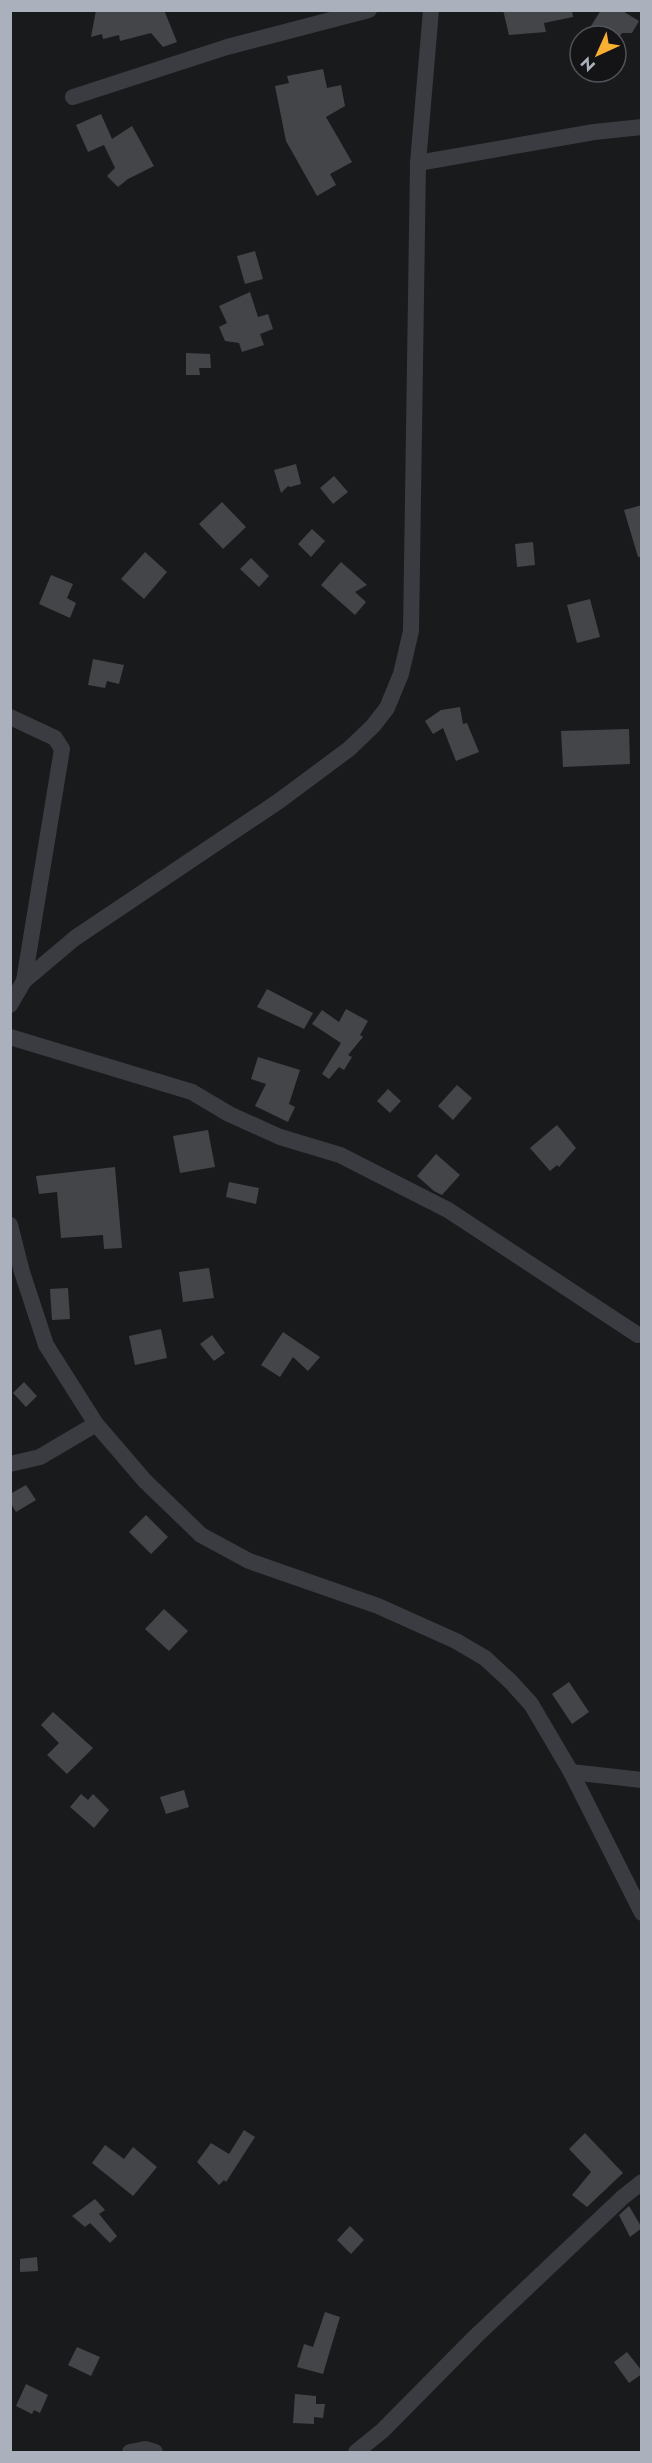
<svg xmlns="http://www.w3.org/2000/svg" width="652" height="2463" font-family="Jost,sans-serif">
	<rect width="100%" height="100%" fill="#191a1c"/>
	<g fill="#434549">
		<path d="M96,10H164L177,42L163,47L151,33L120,41L119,35L103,39L102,34L91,37Z"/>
		<path d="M503,10H572L573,17L544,23L546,32L509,35Z"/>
		<path d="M601,10H621L639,21L632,33H622L620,36H601L589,29Z"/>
		<path d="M323,69L327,88L341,85L345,106L326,117L352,162L330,174L336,185L317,196L286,141L275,86L289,83L287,76Z"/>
		<path d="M101,114L112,139L132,126L154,166L128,179L118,187L107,176L115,168L104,145L88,152L76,125Z"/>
		<path d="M255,251L263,279L245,284L237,256Z"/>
		<path d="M250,292L258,317L268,314L273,329L260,334L264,345L242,352L239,343L225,341L219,327L227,323L219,306Z"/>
		<path d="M186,353L210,354L211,368H199L200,375H186Z"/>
		<path d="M296,464L301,484L290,487L288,486L281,493L274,470Z"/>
		<path d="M334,476L348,492L333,504L320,488Z"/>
		<path d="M222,502L246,527L223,549L199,524Z"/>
		<path d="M642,505V557H638L624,510Z"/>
		<path d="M312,529L325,541L311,557L298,544Z"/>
		<path d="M533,542L535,565L517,567L515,544Z"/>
		<path d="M145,552L167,572L144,599L121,579Z"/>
		<path d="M251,558L269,576L259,587L240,569Z"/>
		<path d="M341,562L367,585L355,592L366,602L355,615L321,585Z"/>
		<path d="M51,575L73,584L67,598L76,603L70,618L39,604Z"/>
		<path d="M590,599L600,637L577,643L567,605Z"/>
		<path d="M93,659L124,665L119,684L107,681L105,688L88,685Z"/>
		<path d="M460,707L463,724L467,723L479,752L456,761L443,728L433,734L425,721L441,710Z"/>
		<path d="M629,729L630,764L563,767L561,731Z"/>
		<path d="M267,989L313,1013L304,1029L257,1007Z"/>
		<path d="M346,1009L368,1021L360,1035L363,1037L348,1055L352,1057L344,1070L339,1067L329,1079L322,1074L341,1043L312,1024L322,1010L339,1022Z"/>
		<path d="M258,1057L300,1070L289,1104L295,1107L288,1122L255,1106L266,1084L251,1079Z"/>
		<path d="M457,1085L472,1098L453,1120L438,1106Z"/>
		<path d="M388,1089L401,1101L390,1113L377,1101Z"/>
		<path d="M557,1125L576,1148L559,1167L557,1165L550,1171L530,1148Z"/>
		<path d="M208,1130L215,1167L180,1173L173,1136Z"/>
		<path d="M436,1154L460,1175L442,1195L434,1191L417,1176Z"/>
		<path d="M115,1167L122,1248L104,1249L103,1235L61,1238L57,1192L39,1194L36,1176Z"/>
		<path d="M229,1182L259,1188L256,1204L226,1197Z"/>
		<path d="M209,1268L214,1298L183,1302L179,1272Z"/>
		<path d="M68,1288L70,1319L52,1320L50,1289Z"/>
		<path d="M161,1329L167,1358L135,1365L129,1336Z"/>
		<path d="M283,1332L320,1357L308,1371L293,1357L280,1377L261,1365Z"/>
		<path d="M212,1335L225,1353L214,1361L200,1344Z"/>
		<path d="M24,1382L37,1396L26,1407L13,1393Z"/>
		<path d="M26,1485L36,1500L16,1512L10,1502V1494Z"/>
		<path d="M146,1515L168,1537L151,1554L129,1532Z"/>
		<path d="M164,1609L188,1631L169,1651L145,1629Z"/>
		<path d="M569,1682L589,1712L572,1724L552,1694Z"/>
		<path d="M53,1712L93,1748L67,1774L47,1755L59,1743L41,1725Z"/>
		<path d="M184,1790L189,1807L166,1814L160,1797Z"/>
		<path d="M81,1794L88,1800L93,1794L109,1810L94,1828L70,1807Z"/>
		<path d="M244,2130L255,2137L226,2182L224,2180L219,2185L197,2162L211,2143L229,2154Z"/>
		<path d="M585,2133L623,2173L587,2207L572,2195L591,2172L569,2149Z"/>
		<path d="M105,2145L124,2159L133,2147L157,2167L133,2196L92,2163Z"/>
		<path d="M95,2199L105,2210L99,2214L117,2236L110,2243L90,2223L85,2227L72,2216Z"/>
		<path d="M629,2206L642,2228L630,2237L619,2215Z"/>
		<path d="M350,2226L364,2240L351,2254L337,2240Z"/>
		<path d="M37,2257L38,2271L20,2272V2259Z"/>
		<path d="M325,2312L340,2317L323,2374L297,2367L304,2344L313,2347Z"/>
		<path d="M77,2347L100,2357L91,2376L68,2365Z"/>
		<path d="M627,2352L642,2371V2374L629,2383L614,2362Z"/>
		<path d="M26,2384L48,2395L40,2413L34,2410L32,2414L16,2406Z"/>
		<path d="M295,2394L316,2396V2404H325L323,2418L314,2417V2424L293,2423Z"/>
	</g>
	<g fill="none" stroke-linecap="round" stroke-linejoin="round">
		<g stroke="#3a3c41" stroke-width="16">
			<path d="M73,97L227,47L369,10"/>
			<path d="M418,163L594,132L642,127"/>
			<path d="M10,717L55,738L62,749L24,981"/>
			<path d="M10,1005L24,981L75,938L279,801L349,749L373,726L387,708L401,674L411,631L418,163L431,10"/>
			<path d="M10,1037L192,1092L229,1114L280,1137L340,1155L448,1210L638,1335"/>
			<path d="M10,1225L22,1272L46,1345L96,1424L145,1481L201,1535L249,1561L378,1606L456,1641L485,1658L510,1681L531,1704L571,1772L642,1913"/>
			<path d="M10,1464L40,1457L96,1424"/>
			<path d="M571,1772L642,1780"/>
			<path d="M130,2452L145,2449L155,2452"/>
			<path d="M356,2452L382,2431L476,2336L623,2197L642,2182"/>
		</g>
	</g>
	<rect width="652" height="2463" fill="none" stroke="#abb1bc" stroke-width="24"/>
	<g transform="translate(598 54) rotate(225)"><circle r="28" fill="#141417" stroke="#505359" stroke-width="1.5"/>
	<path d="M0-4.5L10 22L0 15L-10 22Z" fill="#f9ae34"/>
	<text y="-9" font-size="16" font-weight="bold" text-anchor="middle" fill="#abb1bc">N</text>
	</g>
</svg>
